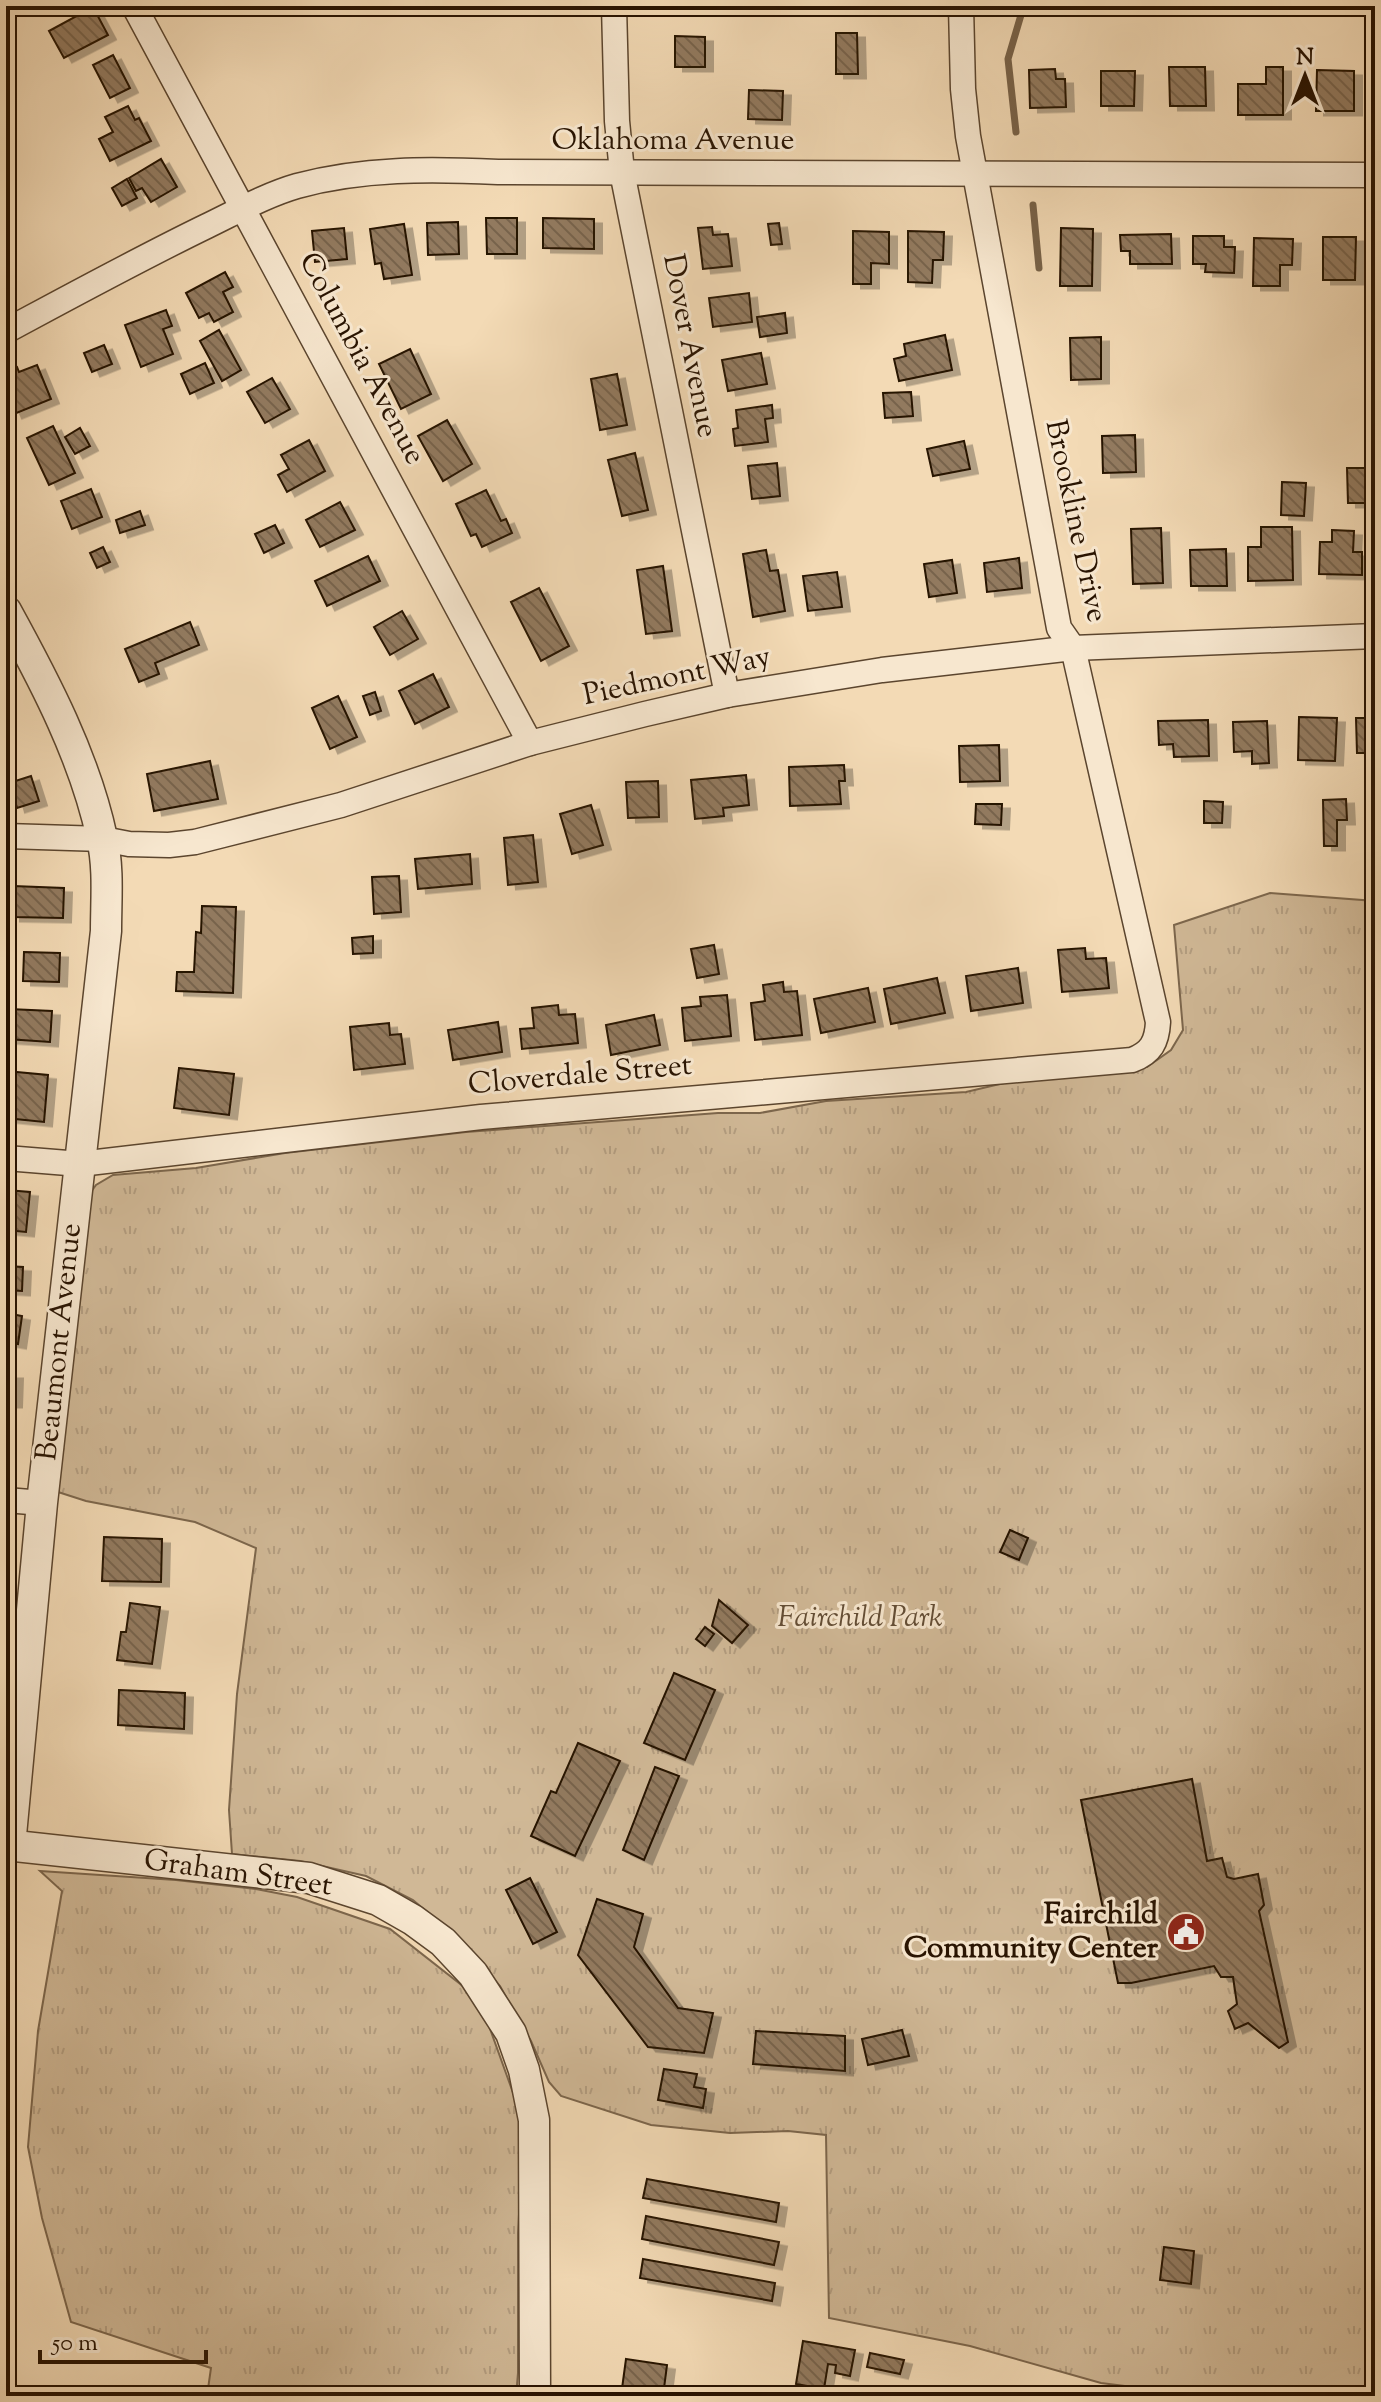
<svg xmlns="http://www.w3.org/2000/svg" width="1381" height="2402" font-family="'Sorts Mill Goudy',serif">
	<defs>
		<pattern id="park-tufts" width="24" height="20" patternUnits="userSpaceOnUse" patternTransform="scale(2)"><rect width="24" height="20" fill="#d0b896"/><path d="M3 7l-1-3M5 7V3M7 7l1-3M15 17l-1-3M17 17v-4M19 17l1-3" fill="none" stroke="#b39d80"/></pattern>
		<pattern id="building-back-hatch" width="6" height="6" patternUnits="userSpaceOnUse" patternTransform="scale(2)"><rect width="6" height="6" fill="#927a5f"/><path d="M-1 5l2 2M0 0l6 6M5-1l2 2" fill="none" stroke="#77634c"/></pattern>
		<filter id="shadow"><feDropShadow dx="8" dy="4.5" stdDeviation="0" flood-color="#0004"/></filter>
	</defs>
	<rect width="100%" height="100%" fill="#f3dab5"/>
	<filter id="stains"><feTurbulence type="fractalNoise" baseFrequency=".0025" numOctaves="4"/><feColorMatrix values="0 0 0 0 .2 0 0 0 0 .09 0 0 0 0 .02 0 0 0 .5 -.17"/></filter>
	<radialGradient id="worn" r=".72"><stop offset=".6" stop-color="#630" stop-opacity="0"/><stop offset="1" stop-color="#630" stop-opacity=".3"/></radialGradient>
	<g fill="url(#park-tufts)" stroke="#7c664c" stroke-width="2">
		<path d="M1270,893L1375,901V2396H1204L1101,2383L970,2346L829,2318L826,2135L788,2131L730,2133L651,2125L561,2096L549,2082L531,2041L500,1986L458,1938L413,1900L366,1876L300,1861L232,1854L229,1810L237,1694L256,1548L195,1522L86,1501L58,1492L85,1200L96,1185L113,1175L196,1168L285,1153L466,1132L718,1113H760L826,1101L966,1092L1043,1074L1117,1067H1147L1171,1050L1183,1030L1174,925Z"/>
		<path d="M40,1871L176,1880L256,1889L297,1897L390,1929L464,1987L489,2026L516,2101L523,2139L518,2233V2373L517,2385L509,2396H207L211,2368L71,2322L42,2218L28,2147L38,2031L62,1891Z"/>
	</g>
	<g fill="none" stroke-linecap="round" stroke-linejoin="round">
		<g stroke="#786248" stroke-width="7">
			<path d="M1016,132L1008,59L1021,15V6"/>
			<path d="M1033,205L1039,268"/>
		</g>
	</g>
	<g fill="url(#building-back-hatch)" stroke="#281301" stroke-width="2" filter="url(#shadow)">
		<path d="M93,7L108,35L64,58L49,31Z"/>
		<path d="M836,33H857L858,74H836Z"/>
		<path d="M675,36L705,37V67H675Z"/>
		<path d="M113,55L130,88L110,98L93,65Z"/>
		<path d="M1169,67H1205L1206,106H1170Z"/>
		<path d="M1266,67H1283V115H1238V84H1266Z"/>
		<path d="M1055,69L1056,79H1065L1066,107L1030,108L1029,70Z"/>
		<path d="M1317,70L1354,71V111H1316Z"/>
		<path d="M1101,71H1135L1134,106H1101Z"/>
		<path d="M749,90L783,91L782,120L748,119Z"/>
		<path d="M128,106L135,120L139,118L151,141L110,161L99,139L113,132L105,117Z"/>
		<path d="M161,159L177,187L151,202L142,188L136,191L129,178Z"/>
		<path d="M127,179L137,198L122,206L112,188Z"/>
		<path d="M486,218H517V254H487Z"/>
		<path d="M543,218L594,219V249L543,248Z"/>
		<path d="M458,222L459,254L428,255L427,223Z"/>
		<path d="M779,223L782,244L771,245L768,224Z"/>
		<path d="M404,224L412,275L384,279L381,263L375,264L370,229Z"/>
		<path d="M712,227L713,235L728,234L732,266L703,269L698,228Z"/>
		<path d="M344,228L347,259L315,262L312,231Z"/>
		<path d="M1061,228L1093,229L1092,286H1060Z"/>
		<path d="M853,231L889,232V264L871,263V284H853Z"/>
		<path d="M908,231L944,232L943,260H933L932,283L908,282Z"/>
		<path d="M1171,234L1172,264H1130V251H1121L1120,235Z"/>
		<path d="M1193,236H1224V247H1235L1234,273L1205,272L1206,264H1193Z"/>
		<path d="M1323,237H1356L1355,280H1323Z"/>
		<path d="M1254,238L1293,239L1292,265H1280V286H1253Z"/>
		<path d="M225,272L233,287L223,292L233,312L214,322L209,313L199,318L186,293Z"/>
		<path d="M749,293L752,322L713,327L709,298Z"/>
		<path d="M166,310L172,326L163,329L173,354L141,367L125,325Z"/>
		<path d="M785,313L787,333L760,337L757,317Z"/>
		<path d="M219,330L241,370L222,381L200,341Z"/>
		<path d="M945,335L952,370L899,381L894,359L906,356L904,344Z"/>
		<path d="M1101,337V379L1071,380L1070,338Z"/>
		<path d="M104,345L112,364L92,372L84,353Z"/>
		<path d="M410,349L431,394L401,409L379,364Z"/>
		<path d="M761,353L767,384L728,391L722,360Z"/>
		<path d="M205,363L214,383L190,394L181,374Z"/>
		<path d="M37,365L51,399L14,414L6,395V371L17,367L19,372Z"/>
		<path d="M617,374L627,425L600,430L591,379Z"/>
		<path d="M272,378L290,409L265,423L247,392Z"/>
		<path d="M911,392L913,416L885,418L883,393Z"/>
		<path d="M772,405L773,418L765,419L768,442L735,446L733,429L738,428L736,410Z"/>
		<path d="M447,420L472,464L443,481L418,436Z"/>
		<path d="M53,426L75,473L49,485L27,438Z"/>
		<path d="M80,428L90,446L75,454L65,437Z"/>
		<path d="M1135,435L1136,472L1103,473L1102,436Z"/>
		<path d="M309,440L325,471L287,492L278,475L289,469L281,455Z"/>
		<path d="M964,441L970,469L933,476L927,449Z"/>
		<path d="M635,453L648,510L622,516L608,460Z"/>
		<path d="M777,463L780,496L752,499L748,466Z"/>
		<path d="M1347,468H1367L1368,503H1348Z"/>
		<path d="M1282,482L1306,483L1304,516L1281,515Z"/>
		<path d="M91,489L102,517L72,529L61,501Z"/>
		<path d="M486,490L501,521L506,519L512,533L482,547L476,534L471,536L456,504Z"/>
		<path d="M340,502L355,530L320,547L306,520Z"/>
		<path d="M140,511L145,525L120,533L116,520Z"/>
		<path d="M275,525L284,543L264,553L255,534Z"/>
		<path d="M1261,527H1292L1293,580L1248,581V547H1261Z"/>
		<path d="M1161,528L1163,583L1133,584L1131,529Z"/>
		<path d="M1332,530L1354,531L1353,552H1362V575L1319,574L1320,542H1332Z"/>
		<path d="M103,547L110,562L97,568L90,553Z"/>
		<path d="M1226,549L1227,586H1191L1190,550Z"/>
		<path d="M766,550L770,571L778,570L785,611L753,617L743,554Z"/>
		<path d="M368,556L380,581L327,606L315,581Z"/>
		<path d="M1019,558L1022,588L987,592L984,563Z"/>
		<path d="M952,560L957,593L929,597L924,564Z"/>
		<path d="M663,566L672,631L646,634L637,570Z"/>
		<path d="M837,572L842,607L808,611L803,576Z"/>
		<path d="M539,588L569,646L541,661L511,602Z"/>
		<path d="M402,611L418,639L390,655L374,627Z"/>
		<path d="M190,622L199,645L155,663L159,674L139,682L125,649Z"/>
		<path d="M433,674L449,707L415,724L399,691Z"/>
		<path d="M375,692L381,711L370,715L363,696Z"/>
		<path d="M338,696L357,737L330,749L312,708Z"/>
		<path d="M1299,717L1337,718L1335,761L1298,760Z"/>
		<path d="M1356,718H1375V753H1357Z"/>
		<path d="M1208,720L1209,756L1174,757L1173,744L1159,745L1158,721Z"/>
		<path d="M1267,721L1269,763L1252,764V751L1234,752L1233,722Z"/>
		<path d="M999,745L1000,781L960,782L959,746Z"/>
		<path d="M210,761L218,799L154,811L147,774Z"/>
		<path d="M844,765L845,781H839L841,804L790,806L789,767Z"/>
		<path d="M746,775L749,805L723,808L724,816L695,819L691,780Z"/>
		<path d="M31,776L39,801L17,808L14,797L6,799V784Z"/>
		<path d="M658,781L659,817L628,818L626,782Z"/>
		<path d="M1346,799L1347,820H1337V846H1324L1323,800Z"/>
		<path d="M1204,801L1223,802L1222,823H1204Z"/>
		<path d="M976,804H1002L1001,825L975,824Z"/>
		<path d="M591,805L603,845L572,854L560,814Z"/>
		<path d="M533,835L538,882L508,885L504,838Z"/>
		<path d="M470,854L472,884L418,889L415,859Z"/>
		<path d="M399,876L401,912L374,914L372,877Z"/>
		<path d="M13,886L64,888L63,918L12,917Z"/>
		<path d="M202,906L236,907L233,993L176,991L177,972H194L196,932L201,933Z"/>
		<path d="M373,936V953L353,954L352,938Z"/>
		<path d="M714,945L719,974L697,978L691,949Z"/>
		<path d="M1085,948L1086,959L1106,958L1109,988L1062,992L1058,950Z"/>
		<path d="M24,952L60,953L59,982L23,981Z"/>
		<path d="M1018,968L1023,1003L971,1011L966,976Z"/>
		<path d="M937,978L945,1013L891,1024L884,989Z"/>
		<path d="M783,982L784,992L797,991L802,1035L755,1040L751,1003L765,1001L763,985Z"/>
		<path d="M868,988L875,1022L821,1033L814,999Z"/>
		<path d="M727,995L731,1036L685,1041L682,1008L701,1006L700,997Z"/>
		<path d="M558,1005L559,1015L575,1014L578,1043L522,1049L520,1029L534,1028L532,1008Z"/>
		<path d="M9,1009L52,1011L50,1042L7,1039Z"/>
		<path d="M654,1015L660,1045L611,1055L606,1025Z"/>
		<path d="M498,1022L502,1052L453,1060L448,1030Z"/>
		<path d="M389,1023L390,1035L401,1034L405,1064L354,1070L350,1027Z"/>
		<path d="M179,1068L234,1074L229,1115L174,1108Z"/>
		<path d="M6,1071L48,1075L44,1122L6,1118L9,1082H6Z"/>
		<path d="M6,1190L30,1192L26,1232L6,1230Z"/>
		<path d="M6,1266L23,1267L22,1291L6,1290Z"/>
		<path d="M6,1313L22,1316L18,1344L6,1342Z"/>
		<path d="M6,1374H15L14,1403H6Z"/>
		<path d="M1010,1530L1028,1538L1019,1560L1000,1552Z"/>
		<path d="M104,1537L162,1539L161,1582L102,1581Z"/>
		<path d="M719,1600L748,1625L732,1643L712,1626Z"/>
		<path d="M130,1603L160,1607L152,1664L117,1660L121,1632H126Z"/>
		<path d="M705,1627L714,1634L705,1646L696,1639Z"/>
		<path d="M674,1673L715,1690L685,1760L644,1743Z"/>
		<path d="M119,1690L185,1693L184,1729L118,1725Z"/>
		<path d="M578,1743L620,1761L575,1856L531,1836L551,1791L556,1793Z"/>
		<path d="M655,1767L679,1776L644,1860L623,1850Z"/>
		<path d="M1192,1779L1207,1861L1222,1858L1227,1877L1234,1879L1258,1874L1264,1905L1259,1911L1288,2042L1279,2048L1248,2023L1235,2029L1228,2011L1237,2004L1233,1977H1221L1214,1966L1131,1983H1118L1081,1800Z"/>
		<path d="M530,1878L557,1932L533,1944L506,1890Z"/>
		<path d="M597,1899L643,1914L634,1947L678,2008L713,2013L704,2053L648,2047L578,1955Z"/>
		<path d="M902,2030L909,2056L868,2065L862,2039Z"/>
		<path d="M756,2031L845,2036V2071L753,2064Z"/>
		<path d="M664,2069L697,2074L694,2087L706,2089L703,2108L658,2100Z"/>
		<path d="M647,2179L779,2203L776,2222L643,2198Z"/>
		<path d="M646,2216L779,2242L774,2265L642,2239Z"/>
		<path d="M1164,2247L1194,2251L1191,2284L1160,2280Z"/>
		<path d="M643,2259L775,2283L772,2301L640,2278Z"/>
		<path d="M803,2341L855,2350L850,2376L835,2373L836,2365L828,2364L824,2389L796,2384Z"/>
		<path d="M870,2353L904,2360L900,2374L867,2367Z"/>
		<path d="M626,2359L667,2365L663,2396H621Z"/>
	</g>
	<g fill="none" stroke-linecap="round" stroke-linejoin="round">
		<defs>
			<g id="minor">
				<path d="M134,6L530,743"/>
				<path d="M614,6L617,121L622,172L727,695"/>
				<path d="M6,331C73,295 139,259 207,226C236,212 266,195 297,186C363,168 430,169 498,172L1375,175"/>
				<path d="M6,836L103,839L129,844L169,845L195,842L341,805L530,743L645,714L727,695L882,670L1073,648L1375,636"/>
				<path d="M6,1158L80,1164L481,1117L1132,1060C1151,1053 1157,1042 1158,1022L1073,648L1059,628L968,136L963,89L961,6"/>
				<path d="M6,1500L42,1503"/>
			</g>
			<g id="tertiary">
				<path d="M6,611C45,682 85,758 102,838C109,868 106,900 106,931L42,1503L10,1846"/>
				<path d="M6,1845L309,1878L378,1900L413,1920L443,1942L473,1974L511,2033L524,2070L534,2120L535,2396"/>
			</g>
		</defs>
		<use href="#minor" stroke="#5b452e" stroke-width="27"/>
		<use href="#tertiary" stroke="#5b452e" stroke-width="33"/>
		<use href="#minor" stroke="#f7e7cf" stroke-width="24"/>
		<use href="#tertiary" stroke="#f7e7cf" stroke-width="30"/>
	</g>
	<defs>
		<symbol id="civic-disc" viewBox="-11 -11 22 22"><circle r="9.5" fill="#8f2418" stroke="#f7e7cf"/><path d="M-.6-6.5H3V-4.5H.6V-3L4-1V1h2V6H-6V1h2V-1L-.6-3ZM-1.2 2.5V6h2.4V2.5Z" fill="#fff"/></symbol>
	</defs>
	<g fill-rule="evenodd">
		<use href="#civic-disc" x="1164" y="1910" width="44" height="44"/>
	</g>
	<g text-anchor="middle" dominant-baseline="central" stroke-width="6" stroke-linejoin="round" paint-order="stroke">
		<g font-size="30" fill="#281301" stroke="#f7e7cf">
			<text x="673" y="141">Oklahoma Avenue</text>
			<text transform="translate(689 346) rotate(79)">Dover Avenue</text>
			<text transform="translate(361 359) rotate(62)">Columbia Avenue</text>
			<text transform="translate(1075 521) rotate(78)">Brookline Drive</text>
			<text transform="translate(677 677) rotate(-12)">Piedmont Way</text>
			<text transform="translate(580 1076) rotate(-5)">Cloverdale Street</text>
			<text transform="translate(60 1342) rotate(-84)">Beaumont Avenue</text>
			<text transform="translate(238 1874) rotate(8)">Graham Street</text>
		</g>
		<g font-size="30" font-style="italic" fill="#634d35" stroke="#f7e7cf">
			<text x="860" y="1618">Fairchild Park</text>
		</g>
		<g font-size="30" font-weight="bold" fill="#281301" stroke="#f7e7cf" text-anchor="end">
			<text x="1158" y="1915">Fairchild<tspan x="1158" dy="34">Community Center</tspan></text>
		</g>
	</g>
	<rect width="1381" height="2402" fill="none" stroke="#f3dab5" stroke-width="32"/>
	<rect x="8" y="8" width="1365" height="2386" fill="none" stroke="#281301" stroke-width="4"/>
	<rect x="16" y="16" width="1349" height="2370" fill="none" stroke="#281301" stroke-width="2"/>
	<g transform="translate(1305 76)" stroke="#f7e7cf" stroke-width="6" paint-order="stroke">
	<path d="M0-6L14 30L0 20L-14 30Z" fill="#281301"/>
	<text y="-12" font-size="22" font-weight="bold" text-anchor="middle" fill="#281301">N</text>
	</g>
	<path d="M40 2350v12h166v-12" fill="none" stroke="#281301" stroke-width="4"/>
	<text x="52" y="2350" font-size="24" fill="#281301" stroke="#f7e7cf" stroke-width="6" paint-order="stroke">50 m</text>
	<rect width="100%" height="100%" filter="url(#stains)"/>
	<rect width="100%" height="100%" fill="url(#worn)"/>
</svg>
